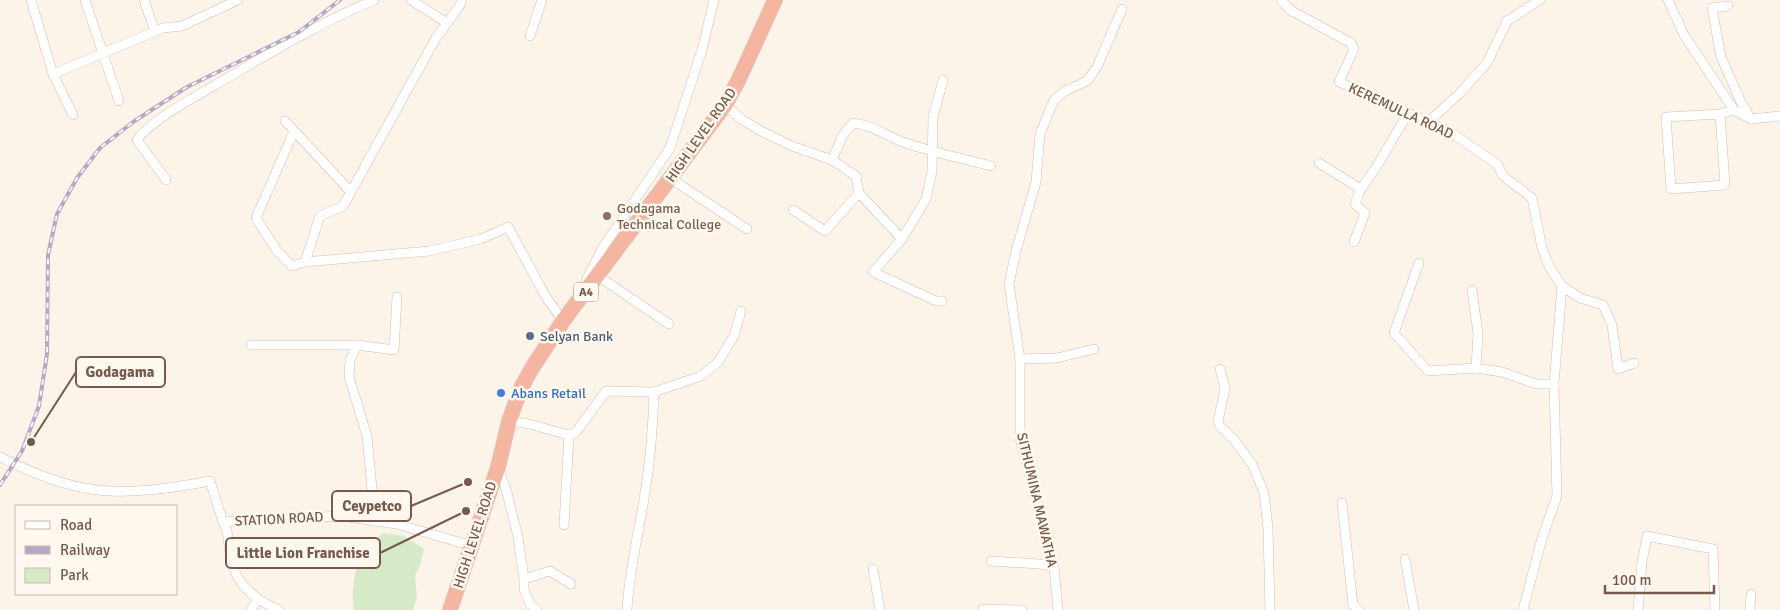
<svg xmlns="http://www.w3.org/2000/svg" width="1780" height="610" font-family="Signika,sans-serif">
	<rect width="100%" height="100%" fill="#fcf4e8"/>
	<path fill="#d6eac7" d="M383,533L404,536L424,549L420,566L415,575L417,598L413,610H354C350,578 357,552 383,533Z"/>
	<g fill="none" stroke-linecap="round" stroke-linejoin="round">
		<defs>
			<g id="street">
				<path d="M31,0L53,74L73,115"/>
				<path d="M85,0L119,101"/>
				<path d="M144,0L155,32"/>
				<path d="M411,0L447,23"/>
				<path d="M462,0L459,7L436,38L343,206L320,216L305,262L429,251L481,239L508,227L546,297L563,321"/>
				<path d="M1281,0L1290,10L1351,43L1354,49L1339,82L1449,131L1497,164L1503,176L1532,198L1542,248L1550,268L1562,286"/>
				<path d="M1668,0L1684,35L1734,110L1751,119L1780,116"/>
				<path d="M1728,6L1712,8L1721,57L1741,102L1751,119"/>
				<path d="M530,36L542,0"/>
				<path d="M53,74L163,28L182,26L238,0"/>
				<path d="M725,105L741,119L761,131L792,146L832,160L856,176L859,193L825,231L793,210"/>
				<path d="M1720,114L1666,117L1671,189L1725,185L1720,114L1734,110"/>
				<path d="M285,121L351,192"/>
				<path d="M1428,122L1459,94L1487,63L1507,21L1540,0"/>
				<path d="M294,131L256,218L277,251L292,266L305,262"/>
				<path d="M832,160L843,135L853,123C871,125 884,134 900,141C930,152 961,158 991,166"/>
				<path d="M1319,163L1361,189"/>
				<path d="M670,178L747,229"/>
				<path d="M166,180L137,140C152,119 192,99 215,85C267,55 319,23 374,0"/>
				<path d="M859,193L902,239L873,272L936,301H942"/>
				<path d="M902,239L926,199L932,171L933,117L943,80"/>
				<path d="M1354,242L1365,213L1355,204L1361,189L1377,166L1408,113"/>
				<path d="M1419,263L1394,333L1428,371L1476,368"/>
				<path d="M598,276L669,324"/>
				<path d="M586,281L603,247L670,148L702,50L714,0"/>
				<path d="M1472,290L1478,334L1476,368L1502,372L1536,384H1554"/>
				<path d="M251,345H357L394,350L397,297"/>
				<path d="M357,345L350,360L349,377L367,436L375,521"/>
				<path d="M1020,359L1057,358L1094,349"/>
				<path d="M1220,369L1225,388L1218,421L1220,426L1235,441L1252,464L1264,493L1268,528L1270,610"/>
				<path d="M509,421L529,424L569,435L576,432L606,391L654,392L701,376L718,362L734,336L741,311"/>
				<path d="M0,457C28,471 60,485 91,489C128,495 173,488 210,481L223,522L341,516L397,524L472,546"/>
				<path d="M498,468L506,489L518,537L524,579V589L530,604L537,610"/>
				<path d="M1342,503L1353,605L1359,610"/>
				<path d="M223,522C229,531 228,542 230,553C233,582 253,599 279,610"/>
				<path d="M564,525L569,435"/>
				<path d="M1405,559L1414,610"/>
				<path d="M991,561L1040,564L1054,567"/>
				<path d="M873,569L880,610"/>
				<path d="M524,579L550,571L571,584"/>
				<path d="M983,609L1022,610"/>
				<path d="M251,610L258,599"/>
				<path d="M627,610C629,572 638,536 644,499C650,464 653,428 654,392"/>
				<path d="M1058,610L1054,567L1020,438V359L1009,284L1016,251L1036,182L1040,134L1054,100L1065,91L1087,81L1097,67L1122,9"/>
				<path d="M1523,610L1542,538L1557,496L1554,384L1562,286L1580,298L1603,305L1612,325L1618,369L1634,363"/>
				<path d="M1638,610L1642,562L1647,536L1713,549L1715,610"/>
				<path d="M1750,610L1751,594"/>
			</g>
			<path id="highway" d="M450,610L498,467L509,421L521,388L532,368L563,321L725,105L739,79L775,0"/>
		</defs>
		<use href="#street" stroke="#d0beb1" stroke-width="10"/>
		<use href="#highway" stroke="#dbd4d1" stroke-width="16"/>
		<use href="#street" stroke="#fff" stroke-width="9"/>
		<use href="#highway" stroke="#f4b5a1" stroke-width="15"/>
		<defs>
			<path id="rail" d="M0,485L22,451L39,406L47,354L48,255L57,214L77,178L100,148L133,122L187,87L299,32L340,0"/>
		</defs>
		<use href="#rail" stroke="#b7a6c6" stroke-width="4"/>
		<use href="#rail" stroke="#fff8ef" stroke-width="2" stroke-dasharray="5.5" stroke-linecap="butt"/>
	</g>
	<circle fill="#8d6e63" stroke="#fff8ef" stroke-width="2" cx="607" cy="216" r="5"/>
	<circle fill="#5c6f8a" stroke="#fff8ef" stroke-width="2" cx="530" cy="336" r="5"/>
	<circle fill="#3f7fe0" stroke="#fff8ef" stroke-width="2" cx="501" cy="393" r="5"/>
	<g text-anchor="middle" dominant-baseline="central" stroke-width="5" stroke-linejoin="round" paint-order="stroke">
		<rect fill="#fff8ef" stroke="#9f897e" stroke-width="1" x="573.5" y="282.5" width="25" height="19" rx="4"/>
		<g font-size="12" font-weight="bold" fill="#765a4d">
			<text x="586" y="292">A4</text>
		</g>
		<g font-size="14" fill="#765a4d" stroke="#fff8ef">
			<text transform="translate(1401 111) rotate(25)">KEREMULLA ROAD</text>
			<text transform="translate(701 135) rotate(-55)">HIGH LEVEL ROAD</text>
			<text transform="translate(1037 500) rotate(77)">SITHUMINA MAWATHA</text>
			<text transform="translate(279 519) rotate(-3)">STATION ROAD</text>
			<text transform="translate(475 535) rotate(-72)">HIGH LEVEL ROAD</text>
		</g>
		<g font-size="14" fill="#785e54" stroke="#fff8ef" text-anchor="start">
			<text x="617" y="208">Godagama<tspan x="617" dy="16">Technical College</tspan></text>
		</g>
		<g font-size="14" fill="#4e5e75" stroke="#fff8ef" text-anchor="start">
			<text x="540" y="336">Selyan Bank</text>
		</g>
		<g font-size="14" fill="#366cbe" stroke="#fff8ef" text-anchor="start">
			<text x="511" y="393">Abans Retail</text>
		</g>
	</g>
	<path fill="none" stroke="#765a4d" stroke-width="2" d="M31 442L76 372M468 482L411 506M466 511L380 553"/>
	<g fill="#765a4d" stroke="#fff8ef" stroke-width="2">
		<circle cx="31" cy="442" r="5"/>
		<circle cx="468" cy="482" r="5"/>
		<circle cx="466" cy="511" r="5"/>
	</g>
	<g fill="#fff8ef" stroke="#765a4d" stroke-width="2">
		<rect x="76" y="357" width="89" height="30" rx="5"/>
		<rect x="332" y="491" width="79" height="30" rx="5"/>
		<rect x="226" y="538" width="154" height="30" rx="5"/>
	</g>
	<g font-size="15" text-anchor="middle" font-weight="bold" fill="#765a4d">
		<text x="120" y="377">Godagama</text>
		<text x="372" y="511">Ceypetco</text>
		<text x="303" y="558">Little Lion Franchise</text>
	</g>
	<rect x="15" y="505" width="162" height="90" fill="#fff8ef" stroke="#c8b9ae"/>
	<rect x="25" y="521" width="25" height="8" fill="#ffffff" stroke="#c8b9ae"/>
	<text x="60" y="530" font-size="15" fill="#765a4d">Road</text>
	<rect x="25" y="546" width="25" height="8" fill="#b7a6c6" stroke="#c8b9ae"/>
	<text x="60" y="555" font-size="15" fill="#765a4d">Railway</text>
	<rect x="25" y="568" width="25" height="15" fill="#d6eac7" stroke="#c8b9ae"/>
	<text x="60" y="580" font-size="15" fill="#765a4d">Park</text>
	<path d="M1605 585v8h109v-8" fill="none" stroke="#765a4d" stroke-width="2.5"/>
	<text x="1612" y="585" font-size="15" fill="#765a4d" stroke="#fff8ef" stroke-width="4" paint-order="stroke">100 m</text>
</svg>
